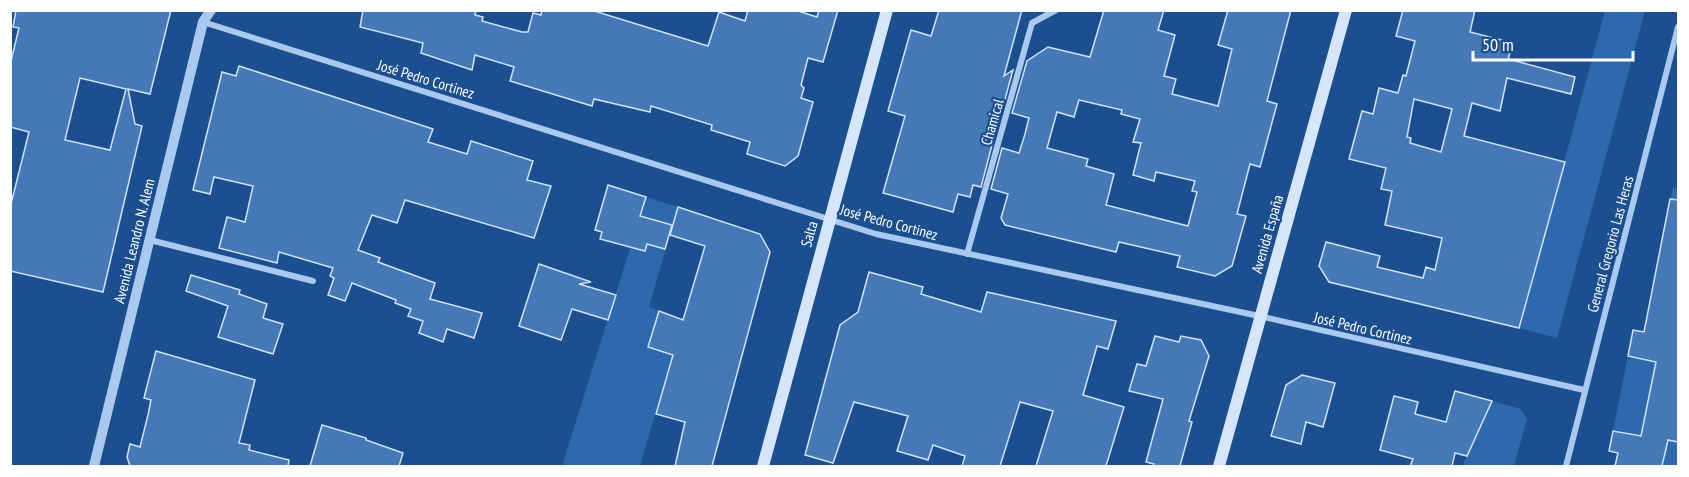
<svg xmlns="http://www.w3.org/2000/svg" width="1689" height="477" font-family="'PT Sans Narrow',sans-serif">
	<rect width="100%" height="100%" fill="#1b4f8f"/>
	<g fill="#2e69ad">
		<path d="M1605,11H1645L1557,338L1519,328Z"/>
		<path d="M1673,187L1678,188V466H1615L1618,453L1609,451L1633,330L1644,332Z"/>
		<path d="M646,197L678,207L649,307L683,319L640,466H562Z"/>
		<path d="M1492,401L1521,409L1527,419L1514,466H1462Z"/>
	</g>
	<g fill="#4478b7" stroke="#cfe3fa" stroke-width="1.5" fill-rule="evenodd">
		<path d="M16,10H171L150,94L128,89L135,124L142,126L103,292L10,271V208L29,132L10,127V65L19,28L13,27ZM80,78L126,89L110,150L65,140Z"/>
		<path d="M363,10H476L475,15L483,17L482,21L522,32H528L533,13L541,15L542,10H591L708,46L719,12L745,21L748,10H795L817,17L819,10H838L823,62L808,58L801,85L804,88L801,98L813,102L798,156L785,166L747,154L750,142L711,130L712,125L651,106L650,112L594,99L592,106L510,81L514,67L475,55L472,70L421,53L423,43L360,27Z"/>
		<path d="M939,10H1022L1004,76L1013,70L1002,110L995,108L985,143L992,145L981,187L973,185L970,197L958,194L953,212L883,193L905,116L888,111L911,30L931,36Z"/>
		<path d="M1104,10H1164L1158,30L1175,35L1164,76L1176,79L1172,94L1218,106L1232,49L1218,45L1228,10H1291L1267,101L1277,104L1260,167L1250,164L1237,214L1246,216L1232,266L1215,276L1177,267L1180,256L1119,242L1116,252L1005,225L1001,218L1008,194L991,189L1002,148L1019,153L1025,134L1029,118L1012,113L1027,61L1048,47L1090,57ZM1079,100L1122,110L1121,114L1140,119L1133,142L1141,143L1133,175L1154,181L1156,172L1195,181L1192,191L1197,192L1188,226L1106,205L1114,174L1086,166L1088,159L1047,148L1057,112L1074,117Z"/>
		<path d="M1403,10H1475L1470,32L1513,43L1508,59L1575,77L1571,94L1507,78L1500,111L1472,103L1464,136L1565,162L1519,328L1329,282L1319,266L1326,242L1380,256L1377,267L1423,278L1426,267L1435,270L1442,238L1385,225L1392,191L1381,189L1386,168L1349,159L1362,111L1373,114L1379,88L1398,93L1403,75L1406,76L1415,41L1396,36ZM1414,99L1452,109L1441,152L1410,143L1411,138L1407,137Z"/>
		<path d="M239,66L433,129L428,142L467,154L471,141L533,161L527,180L551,186L534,238L405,200L397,223L372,215L358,250L380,258L378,262L435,283L430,299L482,313L474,338L447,329L443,342L419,333L423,321L408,316L411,309L395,303L396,300L352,283L345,301L328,295L334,278L330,276L333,268L279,252L277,263L219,248L227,217L245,222L253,186L214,177L210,194L193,190L222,72L236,76Z"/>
		<path d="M608,185L646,197L640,216L672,225L665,249L647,244L645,251L600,239L602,232L595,230Z"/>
		<path d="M1670,199L1678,200V442L1668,440L1662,466H1615L1618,453L1609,451L1613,431L1641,436L1656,362L1628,356L1633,330L1644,332Z"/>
		<path d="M678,207L760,234L770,252L712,466H675L685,422L656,414L673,355L648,347L659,311L683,320L705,246L670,235Z"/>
		<path d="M539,264L591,282L579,284L616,295L608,320L572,309L561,340L519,326Z"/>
		<path d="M869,272L923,287L921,294L981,312L987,292L1116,321L1108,349L1097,346L1083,395L1124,407L1106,466H1036L1053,411L1020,402L1000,466H962L965,456L933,445L928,460L897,451L908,416L854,402L833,463L805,455L840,325L858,312Z"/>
		<path d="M191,275L240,290L239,294L267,304L263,318L283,324L273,354L218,337L228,306L186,291Z"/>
		<path d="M1155,336L1179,342L1181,336L1201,340L1209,356L1189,421L1192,422L1180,466H1153L1154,464L1146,462L1163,399L1129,391L1137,364L1146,366Z"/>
		<path d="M156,351L255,380L239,443L250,445L249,450L289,460L288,466H130L127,457L130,444L140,447L148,415L151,400L144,398Z"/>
		<path d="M1302,375L1335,383L1323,427L1306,422L1301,444L1271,436L1286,385Z"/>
		<path d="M1455,391L1492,401L1467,456L1455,453L1452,466H1410L1413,459L1380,450L1394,396L1418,402L1415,414L1446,422Z"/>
		<path d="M322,425L366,438V440L403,453L399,466H310Z"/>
	</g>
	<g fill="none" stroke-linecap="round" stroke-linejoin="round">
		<g stroke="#a9c9ee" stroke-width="6">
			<path d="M203,22L876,234L1259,316L1584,390"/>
			<path d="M150,240L313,281"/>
			<path d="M967,254L1032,23L1056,10"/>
			<path d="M1566,466L1678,27"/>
		</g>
		<path stroke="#a9c9ee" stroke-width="10" d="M94,466L203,22L211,10"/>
		<g stroke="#d6e6fa" stroke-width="12">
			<path d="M763,466L887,10"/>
			<path d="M1219,466L1346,10"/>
		</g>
	</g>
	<g text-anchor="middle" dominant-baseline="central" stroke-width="4.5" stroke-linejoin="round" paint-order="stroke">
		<g font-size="15" fill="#fff" stroke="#1b4f8f">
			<text transform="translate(426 79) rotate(17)">José Pedro Cortinez</text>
			<text transform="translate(992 122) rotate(-74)">Chamical</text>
			<text transform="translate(889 222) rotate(15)">José Pedro Cortinez</text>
			<text transform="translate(809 234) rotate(-74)">Salta</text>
			<text transform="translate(1267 234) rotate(-74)">Avenida España</text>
			<text transform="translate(134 241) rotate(-76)">Avenida Leandro N. Alem</text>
			<text transform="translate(1610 244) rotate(-75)">General Gregorio Las Heras</text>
			<text transform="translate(1363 328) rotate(13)">José Pedro Cortinez</text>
		</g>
	</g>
	<rect width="1689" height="477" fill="none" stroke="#ffffff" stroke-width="24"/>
	<path d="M1473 51v9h160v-9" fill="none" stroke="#ffffff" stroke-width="3"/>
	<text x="1482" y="51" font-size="18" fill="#ffffff" stroke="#1b4f8f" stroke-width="4.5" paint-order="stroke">50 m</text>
</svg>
